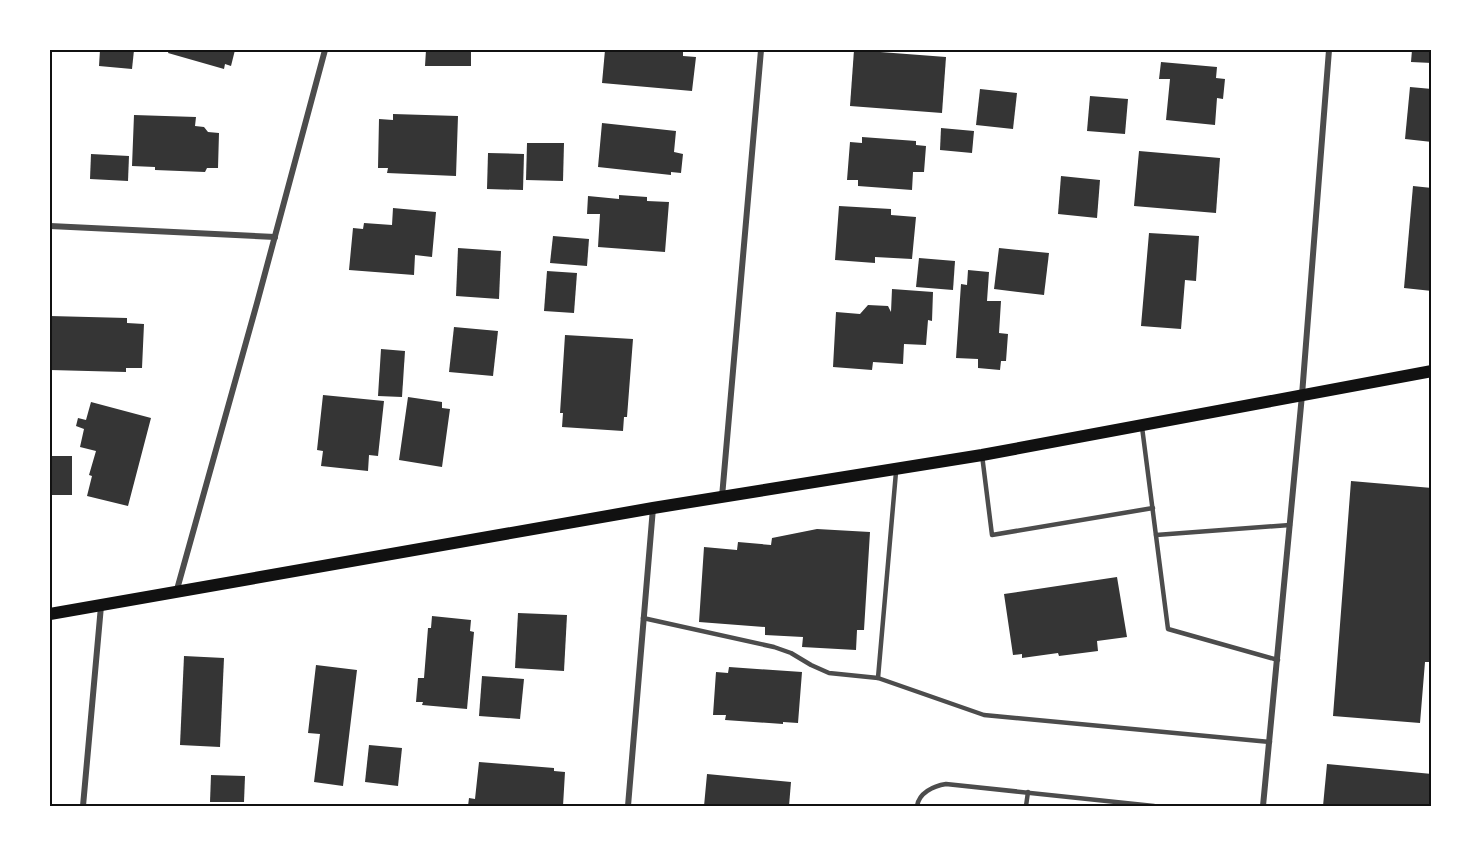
<svg xmlns="http://www.w3.org/2000/svg" width="1481" height="856" font-family="'DM Sans',sans-serif">
	<rect width="100%" height="100%" fill="#fff"/>
	<g fill="#353535">
		<path d="M100,50H134L132,69L99,66Z"/>
		<path d="M169,50H235L231,66L225,64L224,69L168,53Z"/>
		<path d="M426,50H471V66H425Z"/>
		<path d="M605,50H658L683,52V56L696,57L692,91L602,83Z"/>
		<path d="M854,50L946,57L942,113L850,106Z"/>
		<path d="M1412,50H1432V63L1411,62Z"/>
		<path d="M1161,62L1217,67L1216,78L1225,79L1223,99L1217,98L1215,125L1166,120L1170,79H1159Z"/>
		<path d="M1410,87L1432,89V142L1405,139Z"/>
		<path d="M980,89L1017,93L1013,129L976,125Z"/>
		<path d="M1090,96L1128,99L1125,134L1087,131Z"/>
		<path d="M393,114L458,116L456,176L387,173L388,168H378L379,119L393,120Z"/>
		<path d="M134,115L196,117L195,126L204,127L208,132L219,133L218,168H207L205,172L155,170V167L132,166Z"/>
		<path d="M602,123L676,131L674,152L683,154L681,173L671,172V175L598,167Z"/>
		<path d="M941,128L974,131L972,153L940,150Z"/>
		<path d="M862,137L916,141V145L926,146L924,172H913L912,190L858,186V180H847L850,142L862,143Z"/>
		<path d="M527,143H564L563,181L526,180Z"/>
		<path d="M1139,151L1220,158L1216,213L1134,206Z"/>
		<path d="M488,153L524,154L523,190L487,189Z"/>
		<path d="M91,154L129,156L128,181L90,179Z"/>
		<path d="M1061,176L1100,180L1097,218L1058,214Z"/>
		<path d="M1413,186L1432,188V291L1404,288Z"/>
		<path d="M619,195L647,197V201L669,202L665,252L598,247L600,214H587L588,196L619,199Z"/>
		<path d="M839,206L891,209V215L916,217L912,259L875,257V263L835,260Z"/>
		<path d="M393,208L436,212L432,257L415,255L414,275L349,270L353,228L363,229L364,223L392,225Z"/>
		<path d="M1149,233L1199,236L1196,281L1185,280L1181,329L1141,326Z"/>
		<path d="M553,236L589,239L587,266L550,263Z"/>
		<path d="M458,248L501,251L499,299L456,296Z"/>
		<path d="M999,248L1049,253L1044,295L994,289Z"/>
		<path d="M919,258L955,261L953,290L916,287Z"/>
		<path d="M968,270L989,272L987,301H1001L999,333L1008,334L1006,361H1001L1000,370L978,368V359L956,358L961,284L967,285Z"/>
		<path d="M547,271L577,273L574,313L544,311Z"/>
		<path d="M892,289L933,292L932,321L928,320L926,345L904,344L903,364L873,362L872,370L833,367L836,312L860,314L868,305L888,306L891,312Z"/>
		<path d="M50,316L127,318V323L144,324L142,368H126V372L50,370Z"/>
		<path d="M454,327L498,331L493,376L449,372Z"/>
		<path d="M565,335L633,339L627,417H624L623,431L562,427L563,413H560Z"/>
		<path d="M381,349L405,351L402,397L378,396Z"/>
		<path d="M323,395L384,401L378,456L369,455L368,471L321,466L323,451L317,450Z"/>
		<path d="M408,397L442,402V408L450,409L442,467L399,460Z"/>
		<path d="M91,402L151,418L128,506L87,496L92,476L89,475L96,451L80,447L84,429L76,426L78,418L86,420Z"/>
		<rect x="50" y="456" width="22" height="39"/>
		<path d="M1351,481L1432,488V662H1425L1420,723L1333,716Z"/>
		<path d="M817,529L870,532L864,630H857L856,650L802,647L803,637L765,635V627L699,622L704,547L737,550L738,542L771,545L772,538Z"/>
		<path d="M1117,577L1127,637L1097,641L1098,651L1059,656L1058,653L1022,658V654L1013,655L1004,594Z"/>
		<path d="M518,613L567,615L564,671L515,668Z"/>
		<path d="M432,616L471,620L470,631L474,632L467,709L422,705L423,702H416L418,678H424L428,628H431Z"/>
		<path d="M184,656L224,658L220,747L180,745Z"/>
		<path d="M316,665L357,670L343,786L314,782L320,734L308,733Z"/>
		<path d="M729,667L802,672L798,723L783,722V724L725,720L726,715H713L716,672L728,673Z"/>
		<path d="M482,676L524,679L520,719L479,716Z"/>
		<path d="M369,745L402,748L398,786L365,782Z"/>
		<path d="M479,762L554,768V771L565,772L563,806H468L469,798L475,799Z"/>
		<path d="M1327,764L1432,774L1429,806H1323Z"/>
		<path d="M707,774L791,782L789,806H704Z"/>
		<path d="M211,775L245,776L244,802H210Z"/>
	</g>
	<g fill="none" stroke-linecap="round" stroke-linejoin="round">
		<g stroke="#4c4c4c" stroke-width="4.5">
			<path d="M1142,427L1168,629L1278,660"/>
			<path d="M982,455L992,535L1153,508"/>
			<path d="M1156,535L1290,525"/>
			<path d="M643,618L774,647L791,653L811,665L829,673L878,678L984,715L1270,742"/>
			<path d="M878,678L896,472"/>
			<path d="M917,806C919,793 933,786 946,784L1154,806"/>
			<path d="M1026,806L1028,792"/>
		</g>
		<g stroke="#4c4c4c" stroke-width="6">
			<path d="M50,226L275,237"/>
			<path d="M722,497L761,50"/>
			<path d="M176,593L257,303L325,50"/>
			<path d="M83,806L101,606"/>
			<path d="M628,806L653,508"/>
			<path d="M1263,806L1302,395L1329,50"/>
		</g>
		<path stroke="#111" stroke-width="12" d="M50,614L653,508L982,455L1432,371"/>
	</g>
	<rect width="1481" height="856" fill="none" stroke="#ffffff" stroke-width="102"/>
	<rect x="51" y="51" width="1379" height="754" fill="none" stroke="#111" stroke-width="2"/>
</svg>
